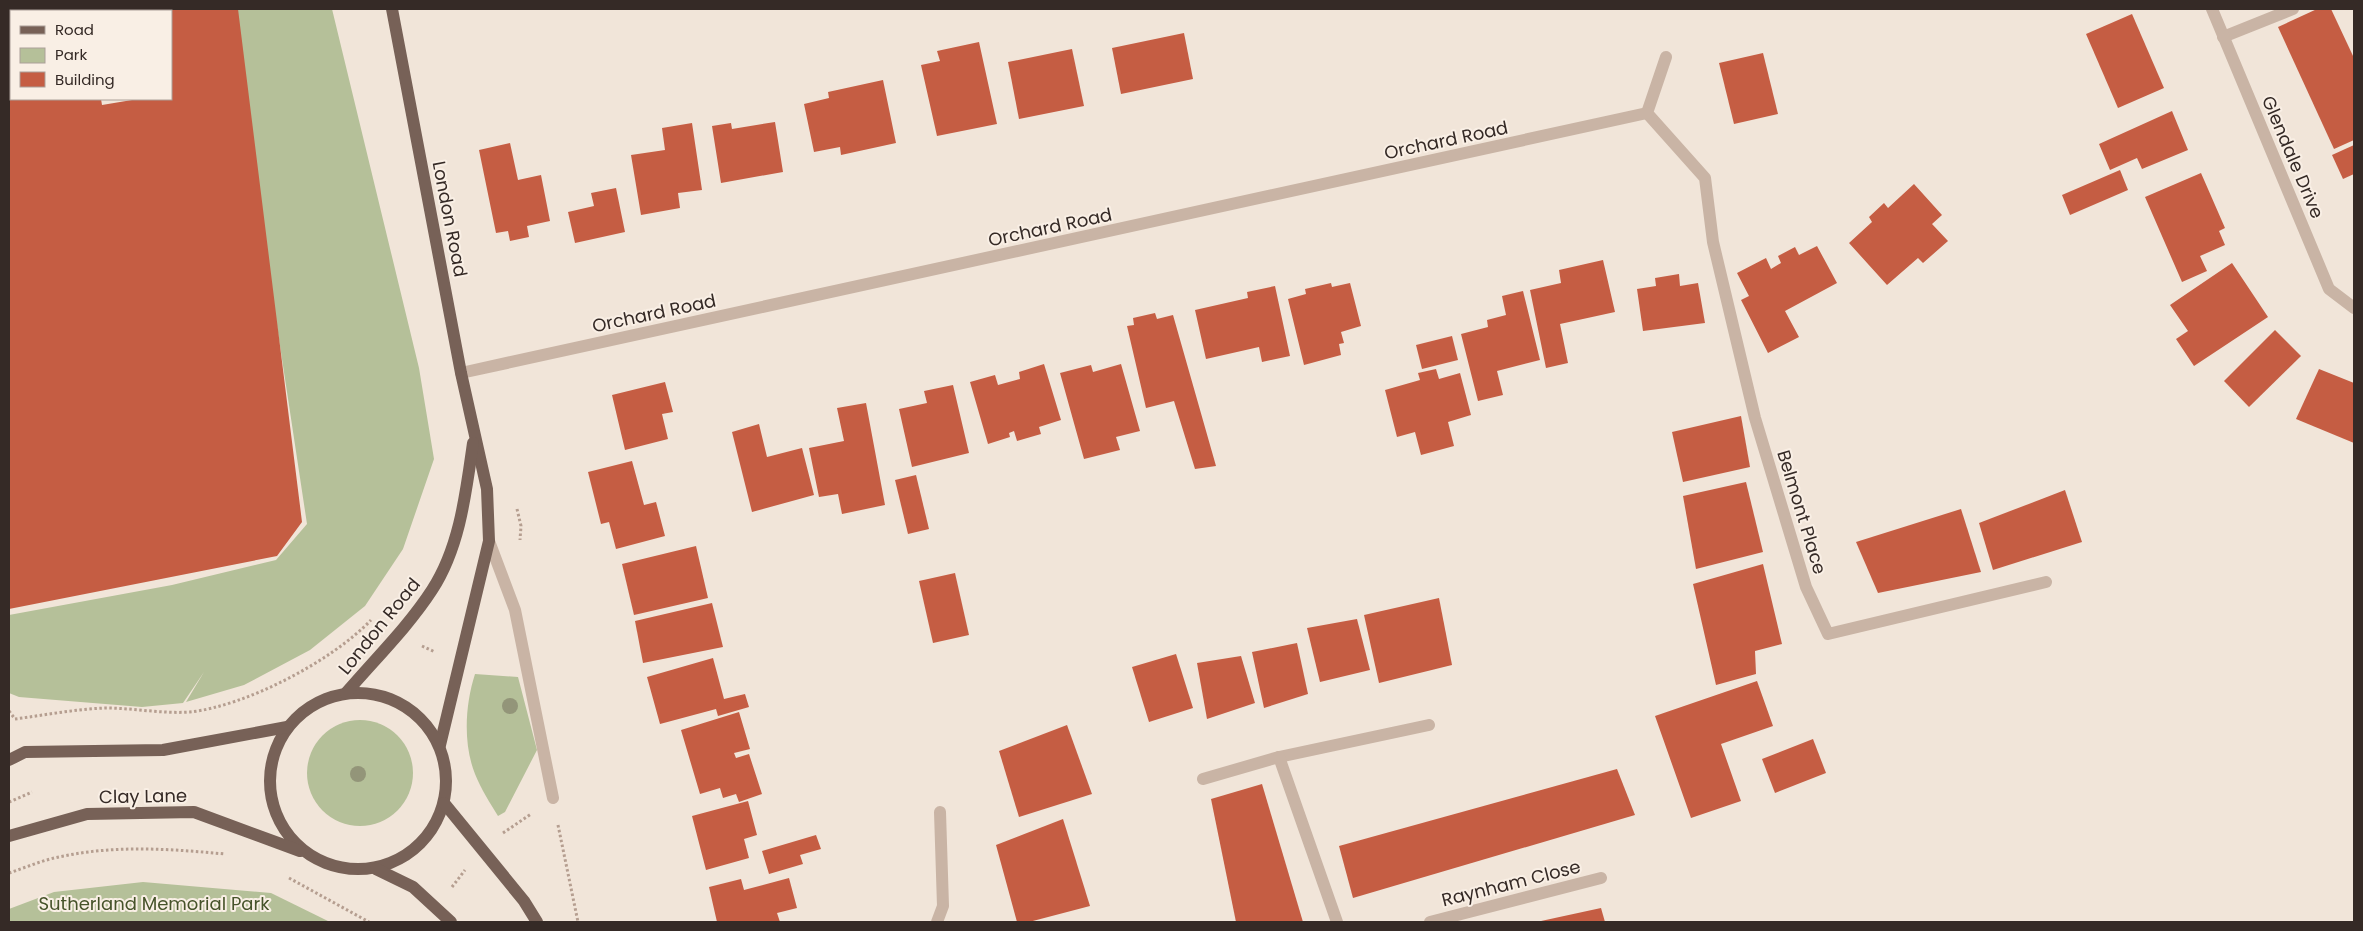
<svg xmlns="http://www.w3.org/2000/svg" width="2363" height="931" font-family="Poppins,sans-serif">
	<rect width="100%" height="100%" fill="#f1e5d9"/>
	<g fill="#b5c099">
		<path d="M229,9H332L419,368L434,459L403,549L365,606L310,650L244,685L186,702L204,672L183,703L142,707L19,697L9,693V615L172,585L276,560L307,524Z"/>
		<path d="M475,674L518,677L537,750L505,812L498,816C490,803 481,789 475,774C463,744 465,705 475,674Z"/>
		<circle cx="360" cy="773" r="53"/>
		<path d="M143,882L271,893L330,922H9V909L54,892Z"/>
	</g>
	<g fill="#c55d43">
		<path d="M9,9H86V11H11V99H101L102,105L138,99H171V11L149,10L238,9L302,522L277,556L9,609Z"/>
		<path d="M2317,9H2331L2354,58V140L2334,149L2278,27Z"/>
		<path d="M2132,14L2164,88L2118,108L2086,34Z"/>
		<path d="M1184,33L1193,79L1121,94L1112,48Z"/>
		<path d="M979,42L997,124L937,136L921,65L940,61L937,51Z"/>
		<path d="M1072,49L1084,106L1019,119L1008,62Z"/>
		<path d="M1763,53L1778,114L1734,124L1719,63Z"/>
		<path d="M883,80L896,143L841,155L840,147L814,152L804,104L829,98L828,92Z"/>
		<path d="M2172,111L2188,150L2142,169L2137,158L2110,170L2099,144Z"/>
		<path d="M775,122L783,172L721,183L712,126L731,123L732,129Z"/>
		<path d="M692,123L702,190L678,193L680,208L641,215L631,155L665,150L662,128Z"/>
		<path d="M510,143L518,180L541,175L550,221L527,226L529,237L510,241L508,231L496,233L479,150Z"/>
		<path d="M2354,145V174L2343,179L2332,155Z"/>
		<path d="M2120,170L2128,190L2070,215L2062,195Z"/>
		<path d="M2201,173L2225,228L2219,231L2225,245L2200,256L2207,271L2182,282L2145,197Z"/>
		<path d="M1914,184L1942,215L1932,224L1948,241L1923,263L1918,258L1887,285L1849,243L1872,222L1869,217L1884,203L1888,208Z"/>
		<path d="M616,188L625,232L575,243L568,212L594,206L591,193Z"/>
		<path d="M1817,246L1837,283L1785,311L1799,337L1768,353L1741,300L1749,296L1737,273L1766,258L1771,269L1781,263L1778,256L1795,247L1799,255Z"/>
		<path d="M1603,260L1615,312L1560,324L1568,363L1546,368L1530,290L1561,283L1559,270Z"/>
		<path d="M2232,263L2268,317L2194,366L2176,339L2188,331L2170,305Z"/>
		<path d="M1679,274L1680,286L1698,283L1705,323L1643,331L1637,289L1656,286L1655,278Z"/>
		<path d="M1331,283L1332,287L1350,283L1361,326L1341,332L1344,343L1339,344L1341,355L1304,365L1288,299L1306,294L1305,289Z"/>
		<path d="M1275,286L1290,356L1262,362L1259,347L1206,359L1195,310L1248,298L1247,292Z"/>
		<path d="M1523,291L1540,360L1497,371L1503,395L1478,401L1461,334L1488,327L1487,320L1506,315L1502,296Z"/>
		<path d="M1155,313L1157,319L1173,315L1216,466L1195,469L1174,401L1146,408L1127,326L1134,325L1133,318Z"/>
		<path d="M2275,330L2301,356L2249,407L2224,381Z"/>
		<path d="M1452,336L1458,360L1422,369L1416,345Z"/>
		<path d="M1044,364L1061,420L1039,427L1041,434L1017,441L1014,431L1009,433L1010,437L988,444L970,382L995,375L998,385L1020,379L1019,372Z"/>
		<path d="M1121,364L1140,431L1116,437L1120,450L1084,459L1060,373L1091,365L1093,372Z"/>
		<path d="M1436,369L1439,379L1460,373L1471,415L1448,422L1454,446L1421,455L1415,432L1397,437L1385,390L1420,380L1418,373Z"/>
		<path d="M2319,369L2354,383V443L2296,419Z"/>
		<path d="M665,382L673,412L662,414L668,439L625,450L612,395Z"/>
		<path d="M953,385L969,453L912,467L899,409L927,403L924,391Z"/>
		<path d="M866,403L885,505L842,514L838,494L819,497L809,448L844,441L837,408Z"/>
		<path d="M1741,416L1750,467L1683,482L1672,432Z"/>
		<path d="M759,424L767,457L802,448L814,495L752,512L732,432Z"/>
		<path d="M632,461L644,505L656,502L665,536L616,549L609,522L601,524L588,472Z"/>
		<path d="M916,475L929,529L908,534L895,480Z"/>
		<path d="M1746,482L1763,552L1696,569L1683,496Z"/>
		<path d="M2065,490L2082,542L1993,570L1979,523Z"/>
		<path d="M1961,509L1981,572L1878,593L1856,542Z"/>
		<path d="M696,546L708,598L634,615L622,564Z"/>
		<path d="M1763,564L1782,644L1755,651L1756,674L1716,685L1693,584Z"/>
		<path d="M955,573L969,635L933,643L919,581Z"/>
		<path d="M1439,598L1452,665L1379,683L1364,615Z"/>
		<path d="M712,603L723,647L643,663L635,621Z"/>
		<path d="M1357,619L1370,670L1320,682L1307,628Z"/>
		<path d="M1297,643L1308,694L1264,708L1252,652Z"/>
		<path d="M1176,654L1193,708L1149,722L1132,667Z"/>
		<path d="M1241,656L1255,703L1207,719L1197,663Z"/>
		<path d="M713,658L724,699L745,694L749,707L718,716L716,709L660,724L647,677Z"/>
		<path d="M1757,681L1773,726L1721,744L1741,801L1691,818L1655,716Z"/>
		<path d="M739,712L750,749L734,753L736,758L749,754L762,794L739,802L736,794L723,798L720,788L700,794L681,730Z"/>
		<path d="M1067,725L1092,794L1019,817L999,751Z"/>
		<path d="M1813,739L1826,773L1775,793L1762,759Z"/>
		<path d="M1617,769L1635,815L1353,898L1339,846Z"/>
		<path d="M1262,784L1303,922H1236L1211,799Z"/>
		<path d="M748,801L757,835L744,839L749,858L706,870L692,816Z"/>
		<path d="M1063,819L1090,906L1029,922H1017L996,845Z"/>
		<path d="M816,835L821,849L800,855L803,864L769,874L762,851Z"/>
		<path d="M789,878L797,908L777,913L780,922H717L709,887L741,879L744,890Z"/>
		<path d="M1601,908L1605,922H1542L1541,921Z"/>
	</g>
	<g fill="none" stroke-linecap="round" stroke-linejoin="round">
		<g stroke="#b59e90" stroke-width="3" stroke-dasharray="2.5 2.5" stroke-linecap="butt">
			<path d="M517,509L521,526L520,540"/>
			<path d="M422,646L435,652"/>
			<path d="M9,711L15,719C45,715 76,709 106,708C134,708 162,714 190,712C246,706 332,661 371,620"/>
			<path d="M9,802L32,792"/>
			<path d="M558,825L578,922"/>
			<path d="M503,833L531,814"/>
			<path d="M9,873C27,867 45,859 64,856C117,845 171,849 225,854"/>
			<path d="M289,878L369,922"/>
			<path d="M452,887L465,870"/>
		</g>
		<g stroke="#c9b4a5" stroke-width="12">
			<path d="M105,9L106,11"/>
			<path d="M2223,37L2293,9"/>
			<path d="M1203,779L1279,757L1429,725"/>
			<path d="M937,922L943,906L940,812"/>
		</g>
		<g stroke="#c9b4a5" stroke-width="12">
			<path d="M2212,9L2329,289L2354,308"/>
			<path d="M1666,57L1647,113L1705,178L1713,242L1755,418L1806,587L1828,634L2046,582"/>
			<path d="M461,373L1647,113"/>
			<path d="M489,541L515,610L553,798"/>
			<path d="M1279,757L1337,922"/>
			<path d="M1430,922L1601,878"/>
		</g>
		<g stroke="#776157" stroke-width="12">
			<path d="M392,9L461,373L487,489L489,541L440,745"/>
			<circle cx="358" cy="781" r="88"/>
			<path d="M346,693C375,659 408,627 432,590C460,547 466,492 473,443"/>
			<path d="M9,760L25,752L163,750L287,727"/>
			<path d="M444,803L524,901L537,922"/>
			<path d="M9,836L87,814L194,812L300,851"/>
			<path d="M376,869L413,887L451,922"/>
		</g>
	</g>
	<g fill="#939579">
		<circle cx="510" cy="706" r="8"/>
		<circle cx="358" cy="774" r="8"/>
	</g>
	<g text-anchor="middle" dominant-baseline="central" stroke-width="4" stroke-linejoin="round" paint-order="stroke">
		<g font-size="18" fill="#352a26" stroke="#f9efe5">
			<text transform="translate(1446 140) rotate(-12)">Orchard Road</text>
			<text transform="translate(2293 157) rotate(67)">Glendale Drive</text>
			<text transform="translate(450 219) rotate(79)">London Road</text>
			<text transform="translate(1050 227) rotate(-12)">Orchard Road</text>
			<text transform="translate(654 313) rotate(-12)">Orchard Road</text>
			<text transform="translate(1802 512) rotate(73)">Belmont Place</text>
			<text transform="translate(379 626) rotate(-51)">London Road</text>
			<text transform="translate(143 796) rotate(-1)">Clay Lane</text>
			<text transform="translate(1511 883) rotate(-14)">Raynham Close</text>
		</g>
		<g font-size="18" fill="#46532a" stroke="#f9efe5">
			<text x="154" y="903">Sutherland Memorial Park</text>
		</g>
	</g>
	<rect width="2363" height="931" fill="none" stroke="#352a26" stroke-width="20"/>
	<rect x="10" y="10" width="162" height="90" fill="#f9efe5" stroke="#aba099"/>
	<rect x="20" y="26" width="25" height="8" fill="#776157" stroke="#aba099"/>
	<text x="55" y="35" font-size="15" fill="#352a26">Road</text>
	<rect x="20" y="48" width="25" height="15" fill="#b5c099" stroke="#aba099"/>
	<text x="55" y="60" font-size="15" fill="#352a26">Park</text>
	<rect x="20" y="72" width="25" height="15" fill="#c55d43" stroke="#aba099"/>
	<text x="55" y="85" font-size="15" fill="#352a26">Building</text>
</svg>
